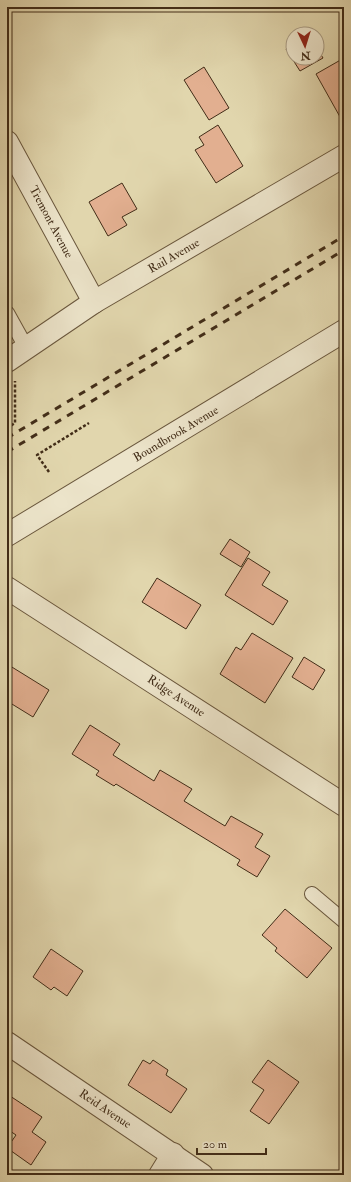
<svg xmlns="http://www.w3.org/2000/svg" width="351" height="1182" font-family="'IM FELL Double Pica',serif">
	<rect width="100%" height="100%" fill="#e1d6ad"/>
	<filter id="stains"><feTurbulence type="fractalNoise" baseFrequency=".005" numOctaves="4"/><feColorMatrix values="0 0 0 0 .2 0 0 0 0 .09 0 0 0 0 .02 0 0 0 .5 -.17"/></filter>
	<radialGradient id="worn" r=".72"><stop offset=".6" stop-color="#630" stop-opacity="0"/><stop offset="1" stop-color="#630" stop-opacity=".3"/></radialGradient>
	<g fill="#e2af90" stroke="#422d18">
		<path d="M293,45V58H317V48L323,58L300,71L286,49Z"/>
		<path d="M344,58V124L316,74Z"/>
		<path d="M204,67L229,108L209,120L184,80Z"/>
		<path d="M218,125L243,166L216,183L195,150L204,145L199,137Z"/>
		<path d="M122,183L137,209L122,217L127,225L108,236L89,202Z"/>
		<path d="M230,539L250,552L241,567L220,554Z"/>
		<path d="M248,558L270,572L262,585L288,601L273,625L225,595Z"/>
		<path d="M157,578L201,605L186,629L142,602Z"/>
		<path d="M252,633L293,658L265,703L220,674L236,647L241,650Z"/>
		<path d="M304,657L325,670L313,690L292,677Z"/>
		<path d="M7,664L49,690L33,717L7,701Z"/>
		<path d="M90,725L120,744L113,755L154,781L160,770L192,789L184,801L225,826L231,816L263,834L255,847L270,856L257,877L237,865L240,860L116,784L114,786L96,775L99,771L72,754Z"/>
		<path d="M285,909L332,948L307,978L275,951L277,948L262,935Z"/>
		<path d="M51,949L83,971L67,996L54,987L51,990L33,977Z"/>
		<path d="M143,1060L150,1064L153,1060L168,1070L166,1075L187,1089L171,1113L128,1085Z"/>
		<path d="M268,1060L299,1082L269,1124L250,1111L264,1090L252,1082Z"/>
		<path d="M7,1094L42,1117L32,1132L46,1142L31,1165L7,1148L16,1135L7,1129Z"/>
	</g>
	<g fill="none" stroke-linecap="round" stroke-linejoin="round">
		<defs>
			<g id="lane">
				<path d="M7,313L27,349"/>
				<path d="M312,894L344,921"/>
			</g>
			<g id="street">
				<path d="M7,142L94,302"/>
				<path d="M7,361L94,302L344,156"/>
				<path d="M7,535L344,331"/>
				<path d="M7,588L344,805"/>
				<path d="M7,1043L202,1175"/>
				<path d="M160,1175L173,1154"/>
			</g>
		</defs>
		<use href="#lane" stroke="#6a573d" stroke-width="16"/>
		<use href="#street" stroke="#6a573d" stroke-width="24"/>
		<g stroke="#422d18" stroke-width="2.5" stroke-dasharray="3 2" stroke-linecap="butt">
			<path d="M7,428L15,423V381"/>
			<path d="M49,472L37,455L89,423"/>
		</g>
		<use href="#lane" stroke="#ece4ca" stroke-width="14"/>
		<use href="#street" stroke="#ece4ca" stroke-width="22"/>
		<g stroke="#422d18" stroke-width="3" stroke-dasharray="7 7" stroke-linecap="butt">
			<path d="M7,438L344,236"/>
			<path d="M7,452L344,250"/>
		</g>
	</g>
	<g text-anchor="middle" dominant-baseline="central" stroke-width="4" stroke-linejoin="round" paint-order="stroke">
		<g font-size="12" fill="#422d18" stroke="#ece4ca">
			<text transform="translate(51 222) rotate(62)">Tremont Avenue</text>
			<text transform="translate(174 256) rotate(-30)">Rail Avenue</text>
			<text transform="translate(176 434) rotate(-31)">Boundbrook Avenue</text>
			<text transform="translate(176 696) rotate(33)">Ridge Avenue</text>
			<text transform="translate(105 1109) rotate(34)">Reid Avenue</text>
		</g>
	</g>
	<rect width="351" height="1182" fill="none" stroke="#e1d6ad" stroke-width="24"/>
	<rect x="8" y="8" width="335" height="1166" fill="none" stroke="#422d18" stroke-width="2"/>
	<rect x="12" y="12" width="327" height="1158" fill="none" stroke="#422d18"/>
	<g transform="translate(305 46) rotate(176)"><circle r="19" fill="#ece4ca" stroke="#a89b83"/>
	<path d="M0-3L7 15L0 10L-7 15Z" fill="#8f2418"/>
	<text y="-6" font-size="11" font-weight="bold" text-anchor="middle" fill="#422d18">N</text>
	</g>
	<path d="M197 1148v6h69v-6" fill="none" stroke="#422d18" stroke-width="2"/>
	<text x="203" y="1148" font-size="12" fill="#422d18" stroke="#ece4ca" stroke-width="3" paint-order="stroke">20 m</text>
	<rect width="100%" height="100%" filter="url(#stains)"/>
	<rect width="100%" height="100%" fill="url(#worn)"/>
</svg>
